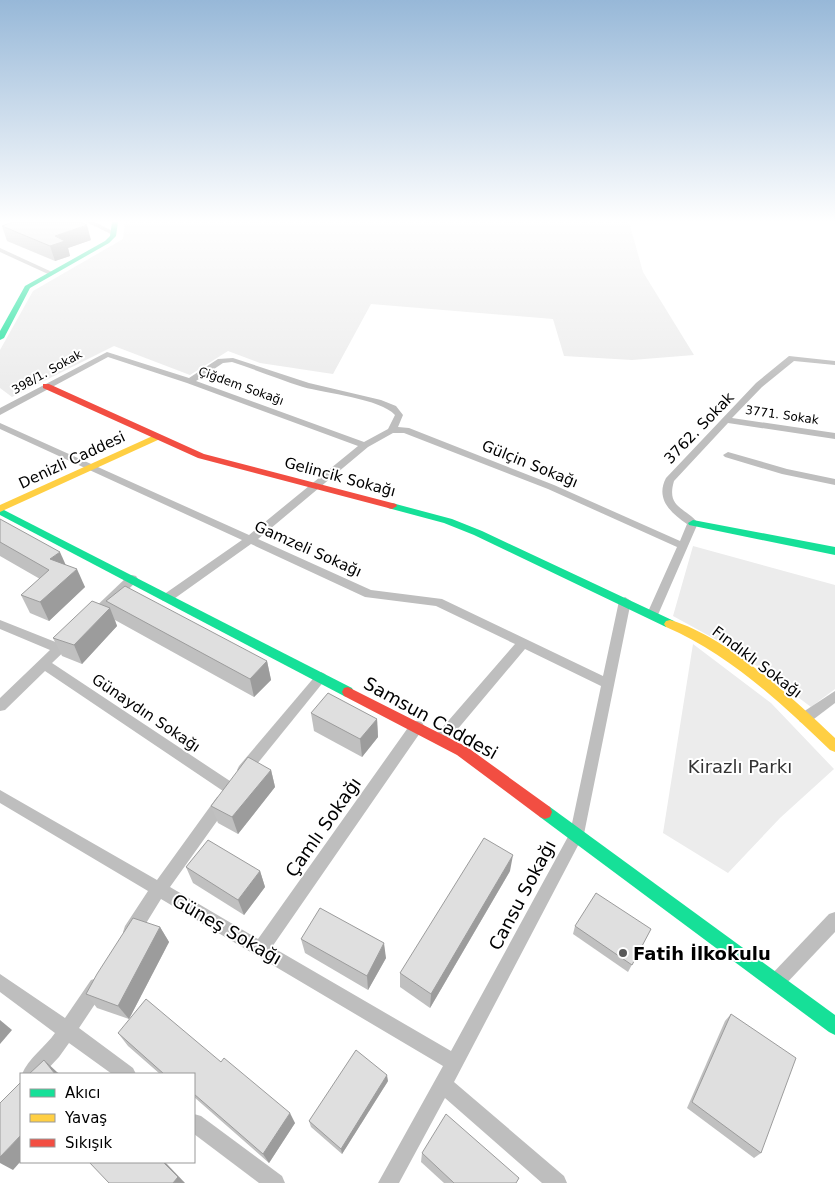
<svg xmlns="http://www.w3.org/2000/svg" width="835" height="1183" font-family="'DejaVu Sans',sans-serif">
	<rect width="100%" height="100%" fill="#fff"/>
	<g fill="#ececec">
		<path d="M125,222H629L643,272L694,355L632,360L564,356L553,319L371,304L333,374L260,363L228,351L190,375L114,346L12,397L0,388V350L33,291L123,239Z"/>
		<path d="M693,546L835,585V689L811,707L737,651L673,616Z"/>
		<path d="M693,644L771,703L834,769L780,818L728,873L663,833Z"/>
	</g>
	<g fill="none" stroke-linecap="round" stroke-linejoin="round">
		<g fill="#bebebe" fill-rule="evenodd">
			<path d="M86,222H95L116,233L111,234Z"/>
			<path d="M0,248L52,272L53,273L48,274L0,252Z"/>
			<path d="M107,352L189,378L218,359L233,358L309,383L381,400L396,406L403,415L398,427L409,428L554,485L680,541L687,524C671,513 655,499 666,478L756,383L789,356L835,361V365L794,361L762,387L732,418L835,433V439L728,423L674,481C666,508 685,507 698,523L657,617H649L647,614L677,547L548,489L404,433H393L368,447L258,539L371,590L442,599L603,676L619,601L625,597L631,601L584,834L454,1082L564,1176L567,1183H542L445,1098L399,1183H378L443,1066L161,899L137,938L131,940L125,938L123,932L125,926L148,891L0,803V790L157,880L217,797L222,796L227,797L229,802L227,807L170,887L258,939L412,722L417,721L422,722L424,726L422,730L272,947L451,1051L570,833L601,686L525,649L446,743L441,745L436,743L434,739L436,735L515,644L436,606L365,597L251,544L171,601H163L161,598L163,595L242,540L0,429V423L249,535L358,446L187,383L108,357L0,415V408ZM232,362C256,370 279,379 303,387C325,393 381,399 395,415L388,429L364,442L196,381L223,363Z"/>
			<path d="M728,452L787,469L835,479V485L782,474L725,457L723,455Z"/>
			<path d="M132,575L136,576L138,579L136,582L97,619H89L87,616L89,613L128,576Z"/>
			<path d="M0,620L58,643L65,637H73L75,640L73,643L52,663L236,785L238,789L236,793L231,795L226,793L45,671L5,710L0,711V698L50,650L0,629Z"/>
			<path d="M321,672L325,674L327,677L325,680L249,774L244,776L239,774L237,770L239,766L317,674Z"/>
			<path d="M835,691V703L810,722L805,723L800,722L798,718L800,714Z"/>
			<path d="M835,912V932L782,988L776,990L770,988L768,982L770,976L829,914Z"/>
			<path d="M0,974L65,1018L91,980L97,978L103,980L105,986L103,992L79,1028L133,1068L136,1074H112L69,1043L59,1057L43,1074H22C28,1059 46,1046 55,1033L0,992Z"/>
			<path d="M194,1114L201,1116L282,1176L285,1183H259L194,1134Z"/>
		</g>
		<g fill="#16e098" fill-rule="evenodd">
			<path d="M112,222H118L116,236L109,243L30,288L4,338L0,340V331L25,286L105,241L110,236Z"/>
			<path d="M392,503L452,519L482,531L674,621L676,624L674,627H666L474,535L444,523L388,508L387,506L388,504Z"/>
			<path d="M0,508L352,688L354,692L352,696L348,697L344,696L0,515Z"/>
			<path d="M693,520L835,547V555L689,525L688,523Z"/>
			<path d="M545,805L550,807L835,1015V1035L829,1032L540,817L538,812L540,807Z"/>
		</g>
		<g fill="#ffcf43" fill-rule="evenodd">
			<path d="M157,434L162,437L160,439L0,512V505Z"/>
			<path d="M670,620C728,637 791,697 835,738V752L830,750C781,703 729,654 666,627L664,624L666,621Z"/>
		</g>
		<g fill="#f24e42" fill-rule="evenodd">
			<path d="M43,384H49L204,454L396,504L397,506L392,509L198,458L43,388Z"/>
			<path d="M348,687L467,747L550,807L552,812L550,817L545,819L540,817L457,755L344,696L342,692L344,688Z"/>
		</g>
	</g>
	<g fill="#c0c0c0">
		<path d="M2,226L91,240L68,248L70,256L55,261L7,241Z"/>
		<path d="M0,519L65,564L85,587L49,621L30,613L21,595L40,579L0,556Z"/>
		<path d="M106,601L267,661L271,680L254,697L115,620L117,626L82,664L62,656L53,638L108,607Z"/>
		<path d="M311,713L377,719L378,737L362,757L314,731Z"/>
		<path d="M271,770L275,787L238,834L218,823L211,806Z"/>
		<path d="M186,867L260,871L265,887L244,915L193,883Z"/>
		<path d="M510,871L430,1008L400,987V973Z"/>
		<path d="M575,926L651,929L628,972L573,934Z"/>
		<path d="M160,927L169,942L129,1019L97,1008L86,994Z"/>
		<path d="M301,939L386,958L368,990L305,953Z"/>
		<path d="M731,1014L761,1153L754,1158L687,1108L725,1021Z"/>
		<path d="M118,1033L295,1123L269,1163L194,1097V1074H160L128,1046Z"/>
		<path d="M388,1081L342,1154L311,1127L309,1121Z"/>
		<path d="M422,1153L516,1183H444L421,1162Z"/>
	</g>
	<g fill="#9c9c9c">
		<path d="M87,225L91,240L68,248L70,256L55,261L50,246L55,236Z"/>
		<path d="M60,552L68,570L50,559Z"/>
		<path d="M77,569L85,587L49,621L40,602Z"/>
		<path d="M110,608L117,626L82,664L74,645Z"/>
		<path d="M267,661L271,680L254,697L250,679Z"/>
		<path d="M377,719L378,737L362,757L360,739Z"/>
		<path d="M271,770L275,787L238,834L232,817Z"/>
		<path d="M513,855L510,871L430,1008L431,994Z"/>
		<path d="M260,871L265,887L244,915L238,900Z"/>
		<path d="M160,927L169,942L129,1019L118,1006Z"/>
		<path d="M384,943L386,958L368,990L367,976Z"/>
		<path d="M0,1020L12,1030L0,1044Z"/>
		<path d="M44,1060L57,1072L60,1074H55Z"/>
		<path d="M387,1075L388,1081L342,1154L341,1149Z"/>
		<path d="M290,1113L295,1123L269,1163L263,1154Z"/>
		<path d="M21,1135V1161L13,1170L0,1163V1157Z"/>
		<path d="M163,1162H165L185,1183H173Z"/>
	</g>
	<g fill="#dfdfdf" stroke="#9c9c9c">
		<path d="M13,222H81L87,225L55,236L65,241L50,246L2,226Z"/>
		<path d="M0,519L60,552L50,559L77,569L40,602L21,595L49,570L0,542Z"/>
		<path d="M125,586L267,661L250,679L106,601Z"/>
		<path d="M92,601L110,608L74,645L53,638Z"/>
		<path d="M328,693L377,719L360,739L311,713Z"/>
		<path d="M248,757L271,770L232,817L211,806Z"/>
		<path d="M484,838L513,855L431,994L400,973Z"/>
		<path d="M208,840L260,871L238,900L186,867Z"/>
		<path d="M596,893L651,929L632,965L575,926Z"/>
		<path d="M320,908L384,943L367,976L301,939Z"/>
		<path d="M133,918L160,927L118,1006L86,994L97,974Z"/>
		<path d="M146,999L221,1062L224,1058L290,1113L263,1154L194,1094V1074H164L118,1033Z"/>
		<path d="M731,1014L796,1058L761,1153L692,1102Z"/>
		<path d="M356,1050L387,1075L341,1149L309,1121Z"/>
		<path d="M44,1060L55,1074H29Z"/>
		<path d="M21,1082V1135L0,1157V1103Z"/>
		<path d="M446,1114L519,1178L516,1183H454L422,1153Z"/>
		<path d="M89,1162H163L178,1177L173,1183H109Z"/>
	</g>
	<linearGradient id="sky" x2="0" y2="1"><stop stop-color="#97b8d8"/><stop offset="0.57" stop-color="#fff"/><stop offset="1" stop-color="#fff" stop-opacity="0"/></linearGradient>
	<rect width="835" height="388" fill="url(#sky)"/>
	<circle fill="#595959" stroke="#fff" stroke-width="2" cx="623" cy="953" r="5"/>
	<g text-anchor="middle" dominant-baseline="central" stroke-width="4" stroke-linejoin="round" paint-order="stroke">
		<g font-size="12" fill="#000" stroke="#fff">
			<text transform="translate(47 372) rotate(-29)">398/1. Sokak</text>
			<text transform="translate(241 386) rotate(20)">Çiğdem Sokağı</text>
			<text transform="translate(782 415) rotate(8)">3771. Sokak</text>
		</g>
		<g font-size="15" fill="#000" stroke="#fff">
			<text transform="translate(699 428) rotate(-46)">3762. Sokak</text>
			<text transform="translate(72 460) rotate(-25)">Denizli Caddesi</text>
			<text transform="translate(530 464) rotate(22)">Gülçin Sokağı</text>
			<text transform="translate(340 477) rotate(15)">Gelincik Sokağı</text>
			<text transform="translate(308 549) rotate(24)">Gamzeli Sokağı</text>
			<text transform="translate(757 662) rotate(37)">Fındıklı Sokağı</text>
			<text transform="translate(146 713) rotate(34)">Günaydın Sokağı</text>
		</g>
		<g font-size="18" fill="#000" stroke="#fff">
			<text transform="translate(431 718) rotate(29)">Samsun Caddesi</text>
			<text transform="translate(323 827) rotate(-55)">Çamlı Sokağı</text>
			<text transform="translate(522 895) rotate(-62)">Cansu Sokağı</text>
			<text transform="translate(227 929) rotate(30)">Güneş Sokağı</text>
		</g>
		<g font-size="18" fill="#333" stroke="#fff">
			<text x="740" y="766">Kirazlı Parkı</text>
		</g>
		<g font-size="18" font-weight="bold" fill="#000" stroke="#fff" text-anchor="start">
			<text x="633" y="953">Fatih İlkokulu</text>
		</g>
	</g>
	<rect x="20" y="1073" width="175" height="90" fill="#ffffff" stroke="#999999"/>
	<rect x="30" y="1089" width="25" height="8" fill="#16e098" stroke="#999999"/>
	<text x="65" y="1098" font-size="15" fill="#000000">Akıcı</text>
	<rect x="30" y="1114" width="25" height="8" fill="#ffcf43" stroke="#999999"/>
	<text x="65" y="1123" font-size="15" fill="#000000">Yavaş</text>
	<rect x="30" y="1139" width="25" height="8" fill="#f24e42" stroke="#999999"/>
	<text x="65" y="1148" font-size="15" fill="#000000">Sıkışık</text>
</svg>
